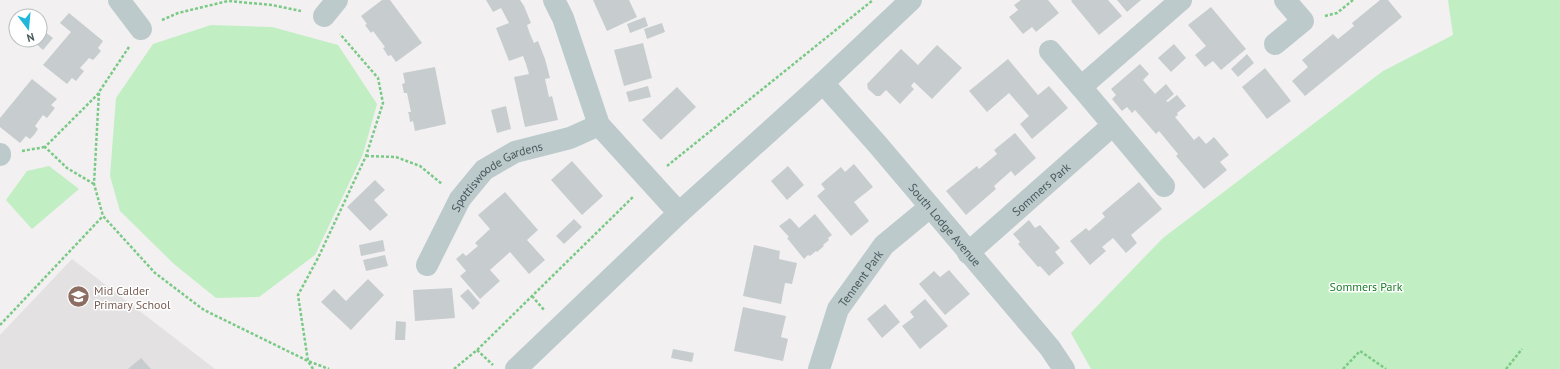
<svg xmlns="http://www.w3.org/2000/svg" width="1560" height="369" font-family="'PT Sans',sans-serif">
	<rect width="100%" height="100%" fill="#f2f0f1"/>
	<path fill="#e3e1e2" d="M72,259L215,369H0V335Z"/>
	<g fill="#c1eec2">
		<path d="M1448,0H1560V369H1091L1071,333L1163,238L1383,71L1453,35Z"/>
		<path d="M211,25L272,27L338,45L377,104L363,154L315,255L259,297L216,298L174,264L120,211L110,176L116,98L153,44Z"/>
		<path d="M49,166L79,189L32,229L6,200L27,171Z"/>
	</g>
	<g fill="#c7cdcf">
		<path d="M382,0H390L422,43L396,62L391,55L388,56L383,48L385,47L373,31L371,33L365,25L367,24L361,16Z"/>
		<path d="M486,0H520L524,6L531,23L527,25L530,34L534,43L538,41L545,59L550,78L545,79L549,97L552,96L558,120L525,127L514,77L529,74L526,64L523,56L509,61L496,28L509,23L501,8L493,12Z"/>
		<path d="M593,0H629L637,17L607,31Z"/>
		<path d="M1021,0H1048L1059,13L1036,32L1032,27L1023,34L1009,17L1018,10L1014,5Z"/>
		<path d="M1072,0H1108L1122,16L1099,35L1071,1Z"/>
		<path d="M1117,0H1141L1127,12Z"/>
		<path d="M1380,0H1388L1402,17L1305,96L1292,81L1308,67L1302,60L1333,34L1338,39L1354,26L1352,23Z"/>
		<path d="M1211,7L1246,49L1221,70L1213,61L1205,67L1195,55L1206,46L1188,25Z"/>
		<path d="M69,13L103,41L98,48L101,51L95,58L93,60L89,58L80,68L84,71L76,81L72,78L67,84L43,65L71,32L60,23Z"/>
		<path d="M645,17L648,26L630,33L627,24Z"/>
		<path d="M662,23L665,32L647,39L644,29Z"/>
		<path d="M40,28L53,38L43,50L32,40H40Z"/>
		<path d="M643,43L652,78L624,86L614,50Z"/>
		<path d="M1174,44L1186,58L1171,72L1158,58Z"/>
		<path d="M937,45L962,68L932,99L914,82L911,86L914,89L900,104L886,90L880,96H876L868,89L867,84L901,49L918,65Z"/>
		<path d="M1247,54L1254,63L1238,77L1231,69Z"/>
		<path d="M1008,59L1038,95L1049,86L1068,108L1032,139L1020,124L1029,116L1009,93L987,112L969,91Z"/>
		<path d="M1140,64L1149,74L1143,80L1155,94L1166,84L1174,94L1166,101L1168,102L1177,95L1186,106L1177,113L1178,115L1175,117L1194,140L1199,136L1206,144L1214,137L1229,155L1220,162L1227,170L1204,189L1176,156L1178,154L1159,131L1156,134L1135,110L1132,113L1127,107L1122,111L1112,99L1116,95L1111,89Z"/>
		<path d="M435,67L446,124L415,131L413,121L410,122L409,115L408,112H411L407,93H404L402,84L405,83L403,73Z"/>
		<path d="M1265,68L1291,101L1267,119L1242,87Z"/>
		<path d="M32,79L57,99L51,105L55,108L47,118L43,115L35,126L38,129L34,135L30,139L26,136L20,143L0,127V118Z"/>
		<path d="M648,86L651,97L629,102L626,92Z"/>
		<path d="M677,87L696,107L661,140L642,120Z"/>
		<path d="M506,106L511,129L497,133L491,110Z"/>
		<path d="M1015,133L1036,158L1015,176L1011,171L994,186L996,189L966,215L946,191L977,166L979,169L997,154L994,150Z"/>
		<path d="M572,161L603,196L582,215L551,180Z"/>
		<path d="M854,164L873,187L854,202L869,221L851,236L817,196L825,189L821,184L841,167L845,172Z"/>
		<path d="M788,166L804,185L787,200L771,181Z"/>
		<path d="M375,180L385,190L374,200L388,215L370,231L347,207Z"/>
		<path d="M1139,182L1162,209L1131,235L1137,243L1126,253L1113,238L1102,247L1106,251L1090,265L1070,241L1086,228L1089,231L1105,217L1102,213Z"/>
		<path d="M505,192L538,230L527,240L545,260L529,274L510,252L490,270L500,281L480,299L460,276L466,271L456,259L463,253L466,256L478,246L475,243L490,229L478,215Z"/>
		<path d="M815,214L832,235L828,238L829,240L823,245L824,246L817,252L816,251L810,256L808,255L804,259L787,238L789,237L779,226L790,218L799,228Z"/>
		<path d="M574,219L582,227L564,244L556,236Z"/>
		<path d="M1029,220L1035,228L1040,225L1060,248L1055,252L1064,263L1049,276L1040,266L1038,267L1018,244L1020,242L1013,234Z"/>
		<path d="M383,240L385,251L361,256L359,245Z"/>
		<path d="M754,245L780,251L779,259L797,263L792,284L785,283L781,304L743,296Z"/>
		<path d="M385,255L388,266L366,271L363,260Z"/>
		<path d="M949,270L970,294L945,315L919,284L934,271L940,277Z"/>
		<path d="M368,279L384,295L351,330L321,302L334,289L346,301Z"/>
		<path d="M452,288L455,318L415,321L413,290Z"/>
		<path d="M468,289L480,303L473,310L460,296Z"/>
		<path d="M925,299L948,326L920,349L902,326L914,317L910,312Z"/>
		<path d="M885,304L900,322L882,338L867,319Z"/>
		<path d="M743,307L786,316L781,337L788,339L783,361L734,351Z"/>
		<path d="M396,321L406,322L405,340H395Z"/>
		<path d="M673,349L694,353L692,362L671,358Z"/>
		<path d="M141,358L151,369H128Z"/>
	</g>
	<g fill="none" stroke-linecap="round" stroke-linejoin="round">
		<g stroke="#7aca86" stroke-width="2.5" stroke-dasharray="3 2" stroke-linecap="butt">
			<path d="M1325,16L1337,13L1353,0"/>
			<path d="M162,20L178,13L228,1L272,5L301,11"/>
			<path d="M129,47L99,92L94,184L103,216L155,273L204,310L308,361L329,369"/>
			<path d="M22,151L45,147"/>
			<path d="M366,156L396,157L420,166L442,184"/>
			<path d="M667,166L873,0"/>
			<path d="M94,184L67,168L45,147L99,93"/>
			<path d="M532,296L544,310"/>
			<path d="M0,325L103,216"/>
			<path d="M477,350L493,365"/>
			<path d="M313,369L308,361L298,295L318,258L366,156L383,103L378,78L340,34"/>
			<path d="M454,369L477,350L634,196"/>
			<path d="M1343,369L1360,351L1386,369"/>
			<path d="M1506,369L1522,349"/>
		</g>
		<g stroke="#bccacc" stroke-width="22">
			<path d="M119,0L141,29"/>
			<path d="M554,0L563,18L599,125L679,213"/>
			<path d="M324,16L337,0"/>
			<path d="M1275,44L1303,21L1285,0"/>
			<path d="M1050,51L1081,87"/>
			<path id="s1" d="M823,83L878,145L1050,348L1064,369"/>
			<path d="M1113,125L1164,186"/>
			<path d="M0,154V155"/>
			<path id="s2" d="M968,253L1113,125L1081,87L1181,0"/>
			<path id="s3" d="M427,265L460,199L484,170L515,152L570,138L599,125"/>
			<path d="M516,369L679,213L823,83L911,0"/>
			<path id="s4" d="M819,369L838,309L884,245L930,207"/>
		</g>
	</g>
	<defs>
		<symbol id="school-disc" viewBox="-11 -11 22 22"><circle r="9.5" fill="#8d6e63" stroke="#fff"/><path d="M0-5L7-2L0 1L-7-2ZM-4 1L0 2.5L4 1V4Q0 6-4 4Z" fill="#fff"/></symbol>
	</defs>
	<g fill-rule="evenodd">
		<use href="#school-disc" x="66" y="284" width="25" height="25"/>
	</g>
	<g text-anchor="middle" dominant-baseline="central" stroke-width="3" stroke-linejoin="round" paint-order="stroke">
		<g font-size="12" fill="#485a5d" stroke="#fff">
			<text stroke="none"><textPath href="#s3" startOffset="118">Spottiswoode Gardens</textPath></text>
			<text stroke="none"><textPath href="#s2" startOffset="97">Sommers Park</textPath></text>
			<text stroke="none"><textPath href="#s1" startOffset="187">South Lodge Avenue</textPath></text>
			<text stroke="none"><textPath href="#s4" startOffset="101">Tennent Park</textPath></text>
		</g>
		<g font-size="12" fill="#1b7c29" stroke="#fff">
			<text x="1366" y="286">Sommers Park</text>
		</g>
		<g font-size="12" fill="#785e54" stroke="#fff" text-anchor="start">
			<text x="94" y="290">Mid Calder<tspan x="94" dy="14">Primary School</tspan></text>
		</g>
	</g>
	<g transform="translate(28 28) rotate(164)"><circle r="19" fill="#ffffff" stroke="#b6bdbe"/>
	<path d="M0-3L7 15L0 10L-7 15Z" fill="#21b6dc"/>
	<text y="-6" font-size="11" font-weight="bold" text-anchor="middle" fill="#485a5d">N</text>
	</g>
</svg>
